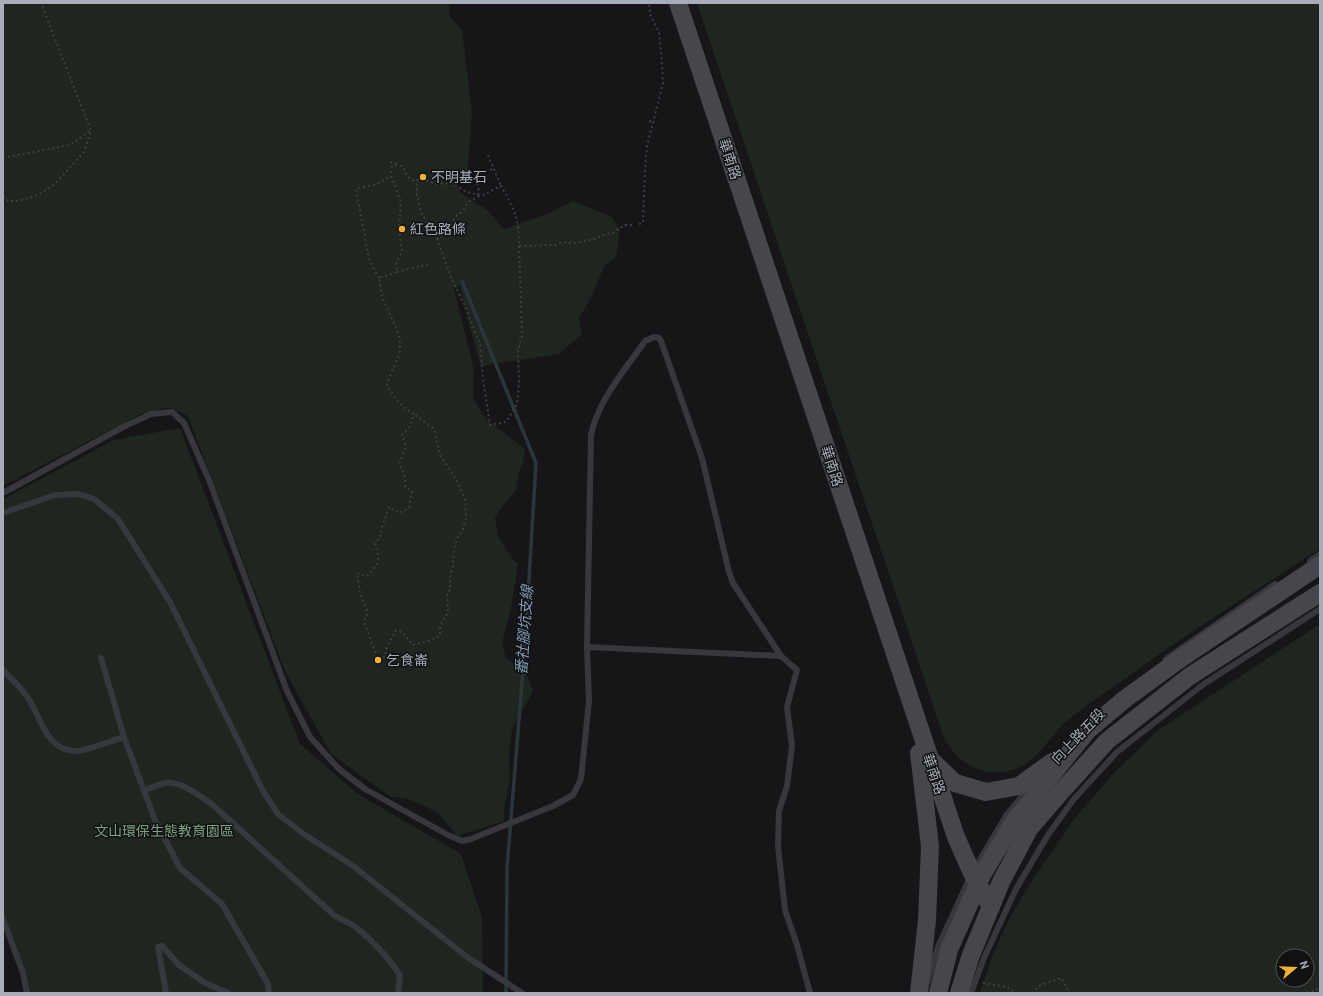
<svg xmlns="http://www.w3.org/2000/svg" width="1323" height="996" font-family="'PT Sans','Noto Sans TC',sans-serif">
	<rect width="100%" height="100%" fill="#161618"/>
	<g fill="#1e261f" fill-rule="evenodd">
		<path d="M3,3H450L449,15L462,30L472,113L467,175L453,180L461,193L487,210L504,229L550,213L573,201L612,217L620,230L616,257L604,266L592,296L579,318L582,334L559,354L481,366L469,325L460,286L454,289L474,369L473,398L486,419L525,449L523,462L519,472L516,490L505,503L495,517L498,536L512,558L518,564L511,608L502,643L506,658L526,673L533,691L512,729L509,754L510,781L504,807V821L457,836L437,812L406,798L391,797L331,754L285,671L188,416L169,407L141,414L3,486Z"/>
		<path d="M697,3H1320V549C1255,591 1189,632 1126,678C1107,692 1085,705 1067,721C1048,737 1038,763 1012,770C982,779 955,762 943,735Z"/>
		<path d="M180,428L300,744L358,794L461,854L482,917L483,993H29L27,982L3,915V499L114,440Z"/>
		<path d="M1320,624V993H980L990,962L999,941L1008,921L1031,882L1075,818L1113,774L1157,731ZM1283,956H1307V980H1283Z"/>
	</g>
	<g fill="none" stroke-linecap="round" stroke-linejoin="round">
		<path stroke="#2c353c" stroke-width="3.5" d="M462,281L536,463L525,645L507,868L506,993"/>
		<g stroke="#3d3f44" stroke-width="2" stroke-dasharray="2 3" stroke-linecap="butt">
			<path d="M649,121L654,123"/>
			<path d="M488,155L501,186"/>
			<path d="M3,158L70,145L90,131"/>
			<path d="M390,162L397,164"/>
			<path d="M414,181L407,176L403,167L398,165L392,166L391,176L401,202L399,229L402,251L396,264L397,272L379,278C380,284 381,290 382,296C387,312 401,331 400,347C399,362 389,373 387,386C396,399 400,406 414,414L409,428L402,435L406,447L399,464C404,471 406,478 405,487L412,491L409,508L399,513L389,507L381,530L382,534L375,544C380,561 380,563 367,576L357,573L360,594L363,602L367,608V614L364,621L378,660L385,657L386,649L396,630L402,632L413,645L435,639L440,635V627L448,612L447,594L450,590V577L453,567L454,549L458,536L462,532L466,518L465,499L457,481L440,455L434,429L414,414"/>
			<path d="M478,195L479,191L476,179L480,172L493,169"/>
			<path d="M3,196L8,201H18L38,195L55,184L84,152L91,131L41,3"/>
			<path d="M639,224L643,223L645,169L647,146L663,83L662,62L659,32L650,14L649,3"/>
			<path d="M437,239L447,231L457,215L462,212L468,202L480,196"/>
			<path d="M519,246L522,336L518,350L519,383L517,404L506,422L490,425L483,379L480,344L464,304L451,277L435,233L421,213L417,195V180L422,179L436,184L451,183L465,191L481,196L501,186C515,210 519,218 519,246L556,245L562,242L576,243L594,239L606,234L612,233L625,225H634"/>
			<path d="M397,272L429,264"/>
			<path d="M379,278L369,259L356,189L377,184L391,176"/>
			<path d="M983,983L1007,987L1016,993"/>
			<path d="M1032,993L1039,986L1061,978L1070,993"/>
			<path d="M1307,993L1320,988"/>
		</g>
		<g stroke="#37383d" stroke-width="6">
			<path d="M3,493L123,427L151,414L172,412L184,423L209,480L287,691L310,737L339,769L365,789L448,835L462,841L471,839L553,806L573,795L581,779L589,701L587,647L781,656L797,670L787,707L792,746L787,786L779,811L778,846L785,910L797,945L810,993"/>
			<path d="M3,513L55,495L79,494L94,499L118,519L170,602L263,791L278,814L305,835L352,865L467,957L522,993"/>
			<path d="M1310,561L1320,554"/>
			<path d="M587,647L591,435C598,400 625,370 645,341L654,337L659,338L661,341L702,458L729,572L733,583L781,656"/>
			<path d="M101,658L124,737L155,820L180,868L222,904L268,984L269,993"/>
			<path d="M1166,659L1275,584"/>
			<path d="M3,670C11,679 21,687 28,698C42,719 46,751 76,751C86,751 113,740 124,737"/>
			<path d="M145,790C151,788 159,784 166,783C181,781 202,797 214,806L335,916C342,920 351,923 357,928C373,941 389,959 400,975L398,993"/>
			<path d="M3,919L23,973L27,993"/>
			<path d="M928,981L938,947L972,873L1007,814L1030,787"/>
			<path d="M166,993L158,947L162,946L179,965L205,983L228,993"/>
			<path d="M971,993L984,958L1016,889L1048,835L1074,799L1117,752L1204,684L1320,609"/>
		</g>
		<g stroke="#45474d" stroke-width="18">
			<path d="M678,3L956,837L972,873L991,907"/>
			<path d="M919,753L930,846L927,920L919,993"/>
			<path d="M931,760L955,783L986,792L1019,786L1052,762"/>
			<path d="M938,993L949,950L982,875L1013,823L1088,730L1125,699L1180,659L1320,565"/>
			<path d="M959,993L971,955L1001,882L1029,829L1060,793L1107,741L1190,676L1320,593"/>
		</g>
	</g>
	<g fill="#f2b134" stroke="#111113" stroke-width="1.5">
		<circle cx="423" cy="177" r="4"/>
		<circle cx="402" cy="229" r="4"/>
		<circle cx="378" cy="660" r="4"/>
	</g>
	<g text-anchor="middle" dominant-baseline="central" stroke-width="3" stroke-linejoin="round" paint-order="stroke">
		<g font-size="14" fill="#a8adb8" stroke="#111113">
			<text transform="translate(730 159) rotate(72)">華南路</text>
			<text transform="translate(832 466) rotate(72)">華南路</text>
			<text transform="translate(1078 736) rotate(-46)">向上路五段</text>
			<text transform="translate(934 774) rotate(71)">華南路</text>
		</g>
		<g font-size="14" fill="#a8adb8" stroke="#111113" text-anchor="start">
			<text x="431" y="177">不明基石</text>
			<text x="410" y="229">紅色路條</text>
			<text x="386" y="660">乞食崙</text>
		</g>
		<g font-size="14" fill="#7fa381" stroke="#111113">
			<text x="164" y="831">文山環保生態教育園區</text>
		</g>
		<g font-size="15" font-style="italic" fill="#7f9bb3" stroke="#111113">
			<text transform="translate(524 630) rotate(-86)">番社腳坑支線</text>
		</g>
	</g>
	<rect width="1323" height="996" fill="none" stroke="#a8adb8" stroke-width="8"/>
	<g transform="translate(1295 968) rotate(71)"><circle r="19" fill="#111113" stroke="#4d4f55"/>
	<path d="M0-3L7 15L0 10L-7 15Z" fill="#f2b134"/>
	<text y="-6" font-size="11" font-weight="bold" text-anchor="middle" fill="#a8adb8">N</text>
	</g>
</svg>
